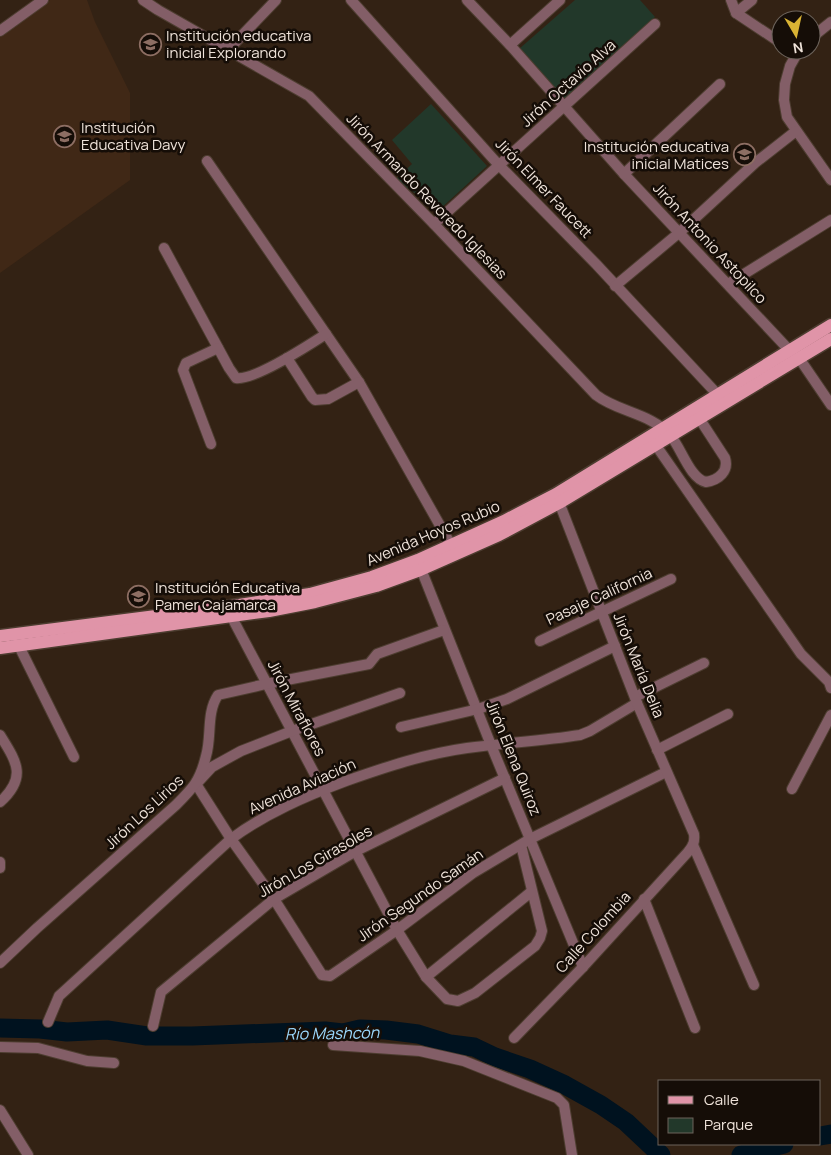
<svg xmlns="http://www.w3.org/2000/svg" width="831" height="1155" font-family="Manrope,sans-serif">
	<rect width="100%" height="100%" fill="#332214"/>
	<path fill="#402816" d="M50,0H87L95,22L130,93V180L0,273V36Z"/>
	<g fill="#22382a">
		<path d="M575,0H640L655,17L564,100L519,49Z"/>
		<path d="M431,104L487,166L438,211L396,179L412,164L392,140Z"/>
	</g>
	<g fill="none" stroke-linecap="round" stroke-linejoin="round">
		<g stroke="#00121f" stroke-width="19">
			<path d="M0,1028L40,1029L67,1032L107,1030L147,1036H192L325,1031L343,1033L360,1029L386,1030L418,1034L450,1044L474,1047L495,1057L530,1069L565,1085L601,1105L626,1122L661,1155"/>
			<path d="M820,1136L831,1134"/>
			<path d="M741,1155L784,1144"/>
		</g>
		<defs>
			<g id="minor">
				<path d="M143,0L158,10L309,96L434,224L596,395C618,412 650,413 670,435C681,447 690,479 706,482C719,480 729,471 725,458L699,418"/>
				<path d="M351,0L496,162L596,264L718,395"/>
				<path d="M467,0L510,45L624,174L790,351L799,358L831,405"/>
				<path d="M731,0L736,13L781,43"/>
				<path d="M736,13L752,0"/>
				<path d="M0,31L43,0"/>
				<path d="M811,38L831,22"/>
				<path d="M510,45L560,0"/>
				<path d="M228,50L276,0"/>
				<path d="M799,50L790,66L785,84L784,100L787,117L831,180"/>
				<path d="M207,161L359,382L451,545"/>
				<path d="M624,174L720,84"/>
				<path d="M434,224L655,24"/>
				<path d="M164,248L229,368L236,378C254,381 309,345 326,334"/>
				<path d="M728,284L831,220"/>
				<path d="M615,286L680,232L755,163L796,131"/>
				<path d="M287,358L312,397L315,400L328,399L359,382"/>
				<path d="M211,444L183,370L186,363L218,348"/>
				<path d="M655,444L801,654L829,682L831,688"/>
				<path d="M419,564L491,745L583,967"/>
				<path d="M229,612L397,930L426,977L447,999L458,1001L475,993L535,946L540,938L542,931L521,845"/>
				<path d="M16,640L74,757"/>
				<path d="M540,641L671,579"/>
				<path d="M635,697L704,663"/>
				<path d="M401,727L478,709L507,699L615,646"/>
				<path d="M0,735C16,761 28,777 0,802"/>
				<path d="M657,750L728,714"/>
				<path d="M199,781L212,767L241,751L292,731L400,693"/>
				<path d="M196,784L231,839L274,899L322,975L330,976L397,930L473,873L530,839L666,772"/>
				<path d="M792,789L831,715"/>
				<path d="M693,845L754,985"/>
				<path d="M0,862V868"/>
				<path d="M644,899L695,1028"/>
				<path d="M0,963L37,928L176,805C193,788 200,781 206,756C212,736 206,713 218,695L266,684L369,664L377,654L444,630"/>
				<path d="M426,977L531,892"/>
				<path d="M48,1022L59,996L231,839C266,813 306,796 346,781C386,767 424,754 467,748C504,743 542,741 580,735L590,731L637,703"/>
				<path d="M153,1026L161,992L274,899L356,851L505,778"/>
				<path d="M514,1038L583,967L688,852C693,846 695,842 694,834L637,703L557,497"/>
				<path d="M333,1045L420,1051L464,1061L557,1098L564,1105L572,1155"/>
				<path d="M0,1047L38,1048L87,1061L114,1063"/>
				<path d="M0,1110L28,1155"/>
			</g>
			<g id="major">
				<path d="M0,636L226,607L310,594L372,577L418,560L504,521L556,494L831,325"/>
				<path d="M0,648L269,611L315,602L376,586L420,570L499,535L559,503L831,339"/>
			</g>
		</defs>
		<use href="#minor" stroke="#4d3d30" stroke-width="12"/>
		<use href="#major" stroke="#4d3d30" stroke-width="15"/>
		<use href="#minor" stroke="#835e67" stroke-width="10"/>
		<use href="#major" stroke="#e094a8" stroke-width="12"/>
	</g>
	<defs>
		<symbol id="school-ring" viewBox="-11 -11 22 22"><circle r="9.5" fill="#150d07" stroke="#8d6e63" stroke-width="1.5"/><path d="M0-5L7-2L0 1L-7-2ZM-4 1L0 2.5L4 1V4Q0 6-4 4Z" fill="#8d6e63"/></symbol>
	</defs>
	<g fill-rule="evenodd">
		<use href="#school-ring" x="138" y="32" width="25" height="25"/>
		<use href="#school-ring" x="52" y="124" width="25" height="25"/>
		<use href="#school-ring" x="732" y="142" width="25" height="25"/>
		<use href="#school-ring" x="126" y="584" width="25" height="25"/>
	</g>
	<g text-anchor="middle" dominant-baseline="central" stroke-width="5" stroke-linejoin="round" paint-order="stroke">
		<g font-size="15" fill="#efe3da" stroke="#150d07" text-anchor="start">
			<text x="166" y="35">Institución educativa<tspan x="166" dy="17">inicial Explorando</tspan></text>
			<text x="81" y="127">Institución<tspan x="81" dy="17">Educativa Davy</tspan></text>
			<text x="729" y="146" text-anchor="end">Institución educativa<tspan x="729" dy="17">inicial Matices</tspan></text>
			<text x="155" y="587">Institución Educativa<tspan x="155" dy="17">Pamer Cajamarca</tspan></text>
		</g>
		<g font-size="15" fill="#efe3da" stroke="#150d07">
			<text transform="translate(568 83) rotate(-42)">Jirón Octavio Alva</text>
			<text transform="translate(544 188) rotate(46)">Jirón Elmer Faucett</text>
			<text transform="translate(427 196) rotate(46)">Jirón Armando Revoredo Iglesias</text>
			<text transform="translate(710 243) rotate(47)">Jirón Antonio Astopilco</text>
			<text transform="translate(433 533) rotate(-23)">Avenida Hoyos Rubio</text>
			<text transform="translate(599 596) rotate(-25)">Pasaje California</text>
			<text transform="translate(639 665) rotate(68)">Jirón María Delia</text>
			<text transform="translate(297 708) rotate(62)">Jirón Miraflores</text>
			<text transform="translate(514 758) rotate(68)">Jirón Elena Quiroz</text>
			<text transform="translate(302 786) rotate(-24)">Avenida Aviación</text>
			<text transform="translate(144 812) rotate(-43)">Jirón Los Lirios</text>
			<text transform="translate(315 861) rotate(-30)">Jirón Los Girasoles</text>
			<text transform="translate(420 895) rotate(-35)">Jirón Segundo Samán</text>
			<text transform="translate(593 932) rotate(-48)">Calle Colombia</text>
		</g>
		<g font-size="16" font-style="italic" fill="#9bd8fd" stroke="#150d07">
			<text transform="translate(332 1033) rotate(-1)">Río Mashcón</text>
		</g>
	</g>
	<rect x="658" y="1080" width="162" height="65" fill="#150d07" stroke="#6c635b"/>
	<rect x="668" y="1096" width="25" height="8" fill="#e094a8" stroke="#6c635b"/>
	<text x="704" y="1105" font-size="15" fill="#efe3da">Calle</text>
	<rect x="668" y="1118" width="25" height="15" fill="#22382a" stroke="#6c635b"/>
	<text x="704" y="1130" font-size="15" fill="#efe3da">Parque</text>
	<g transform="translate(796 35) rotate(171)"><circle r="24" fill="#150d07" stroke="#6c635b"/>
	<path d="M0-4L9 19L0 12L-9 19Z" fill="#d9b334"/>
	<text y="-8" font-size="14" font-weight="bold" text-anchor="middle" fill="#efe3da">N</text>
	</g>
</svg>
